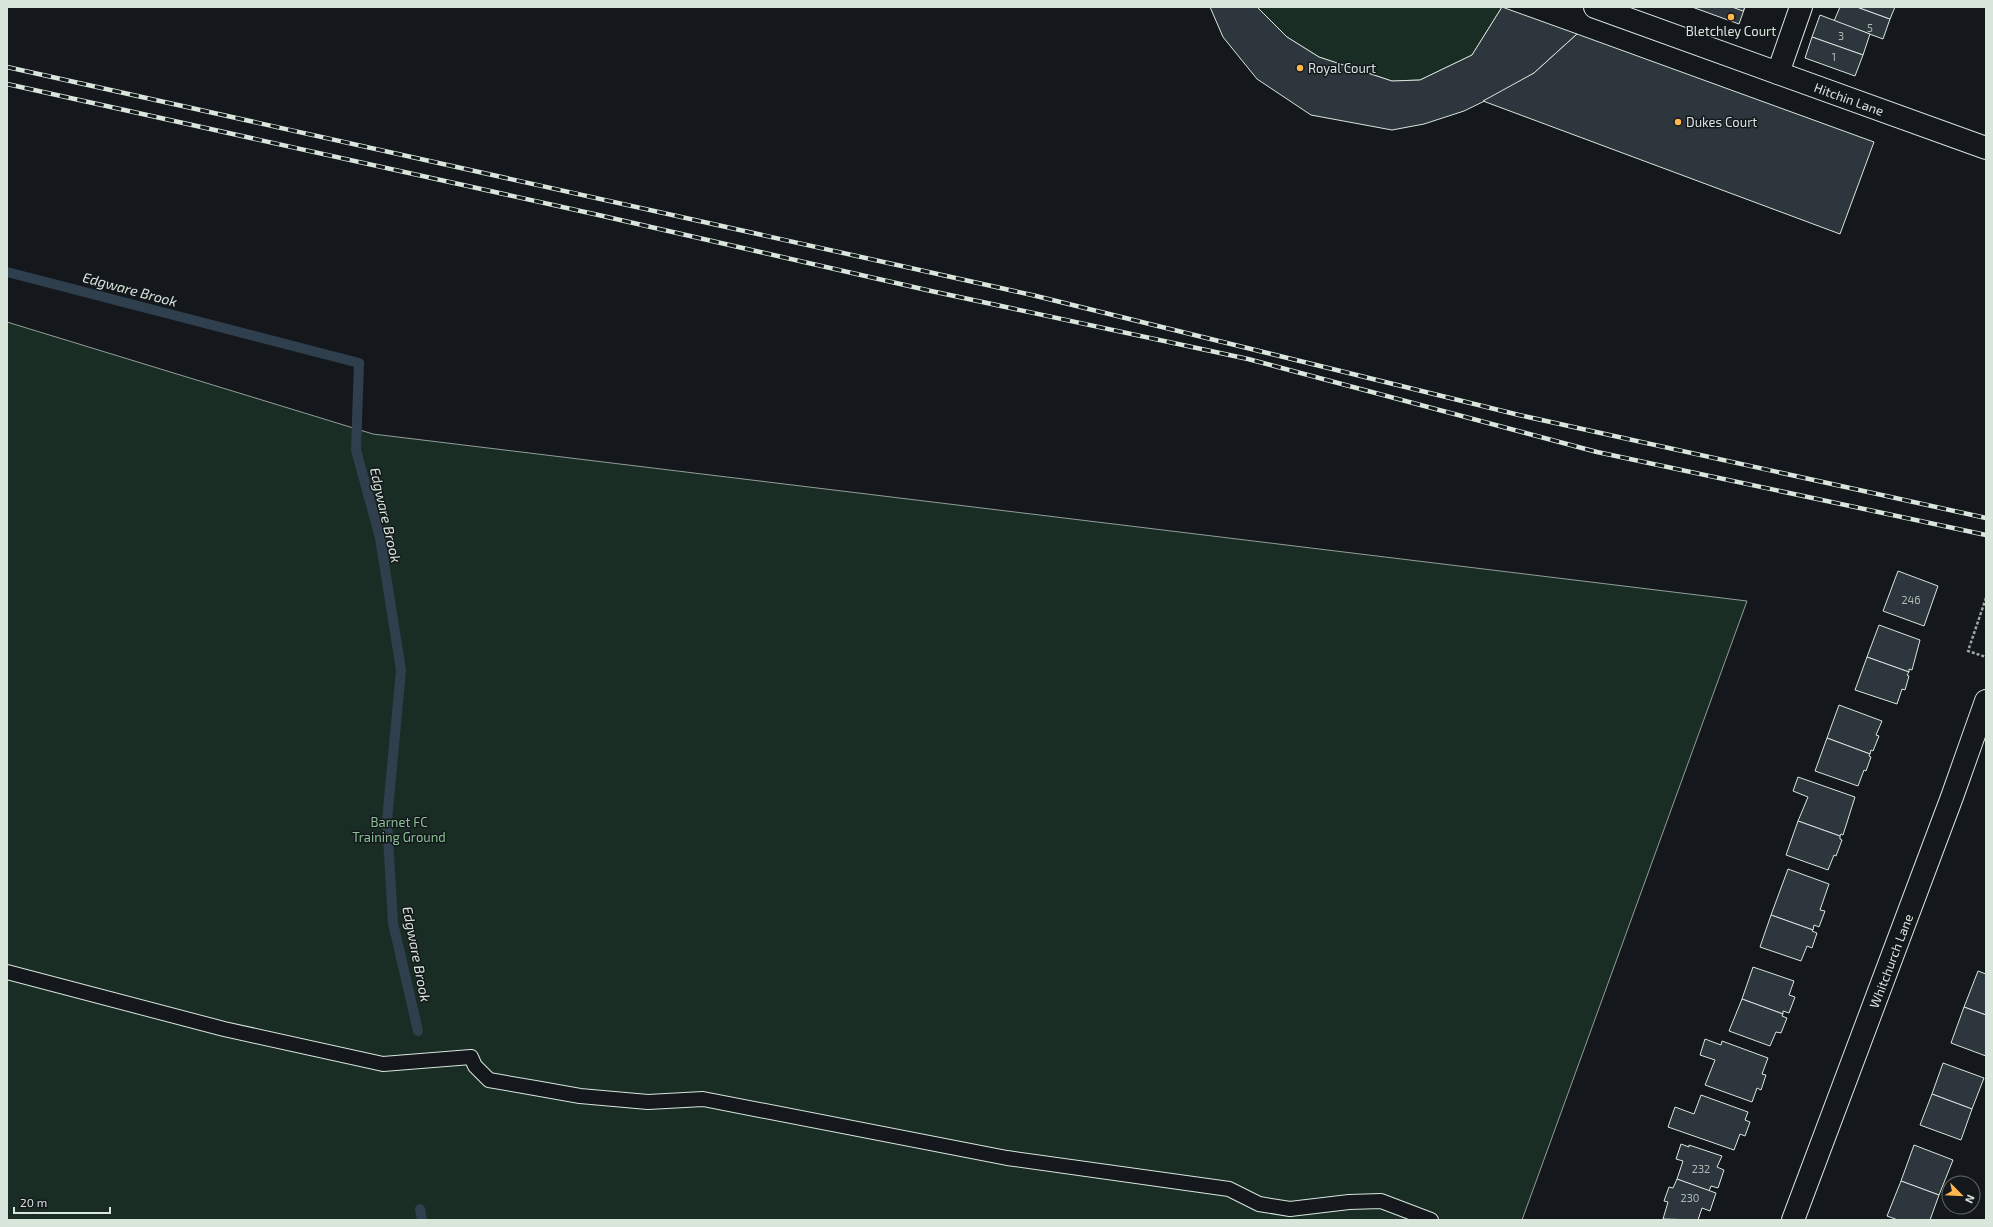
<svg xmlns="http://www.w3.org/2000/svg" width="1993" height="1227" font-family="'Exo 2',sans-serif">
	<rect width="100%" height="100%" fill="#14181c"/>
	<g fill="#1a2d24" stroke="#939e99">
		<path d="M1257,7H1502L1472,55L1420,80L1392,81L1319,57L1287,37Z"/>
		<path d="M7,322L373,434L1747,601L1522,1220H7Z"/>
	</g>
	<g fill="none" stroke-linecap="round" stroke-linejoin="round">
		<g stroke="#2f3f4d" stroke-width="10">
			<path d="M7,272L359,363L356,450L380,538L401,670L387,820L393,923L418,1031"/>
			<path d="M420,1209L422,1220"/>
		</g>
	</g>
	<g fill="#2c363c" stroke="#d8e6dc">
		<path d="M1210,7H1257L1287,37L1319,57L1392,81L1420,80L1472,55L1502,7L1577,34L1534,73L1501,93L1464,111L1424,124L1392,130L1311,115L1257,79L1223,37Z"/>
		<path d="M1692,7H1745L1739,24Z"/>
		<path d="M1732,7H1745L1743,11Z"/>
		<path d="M1840,7H1857L1890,19L1883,39L1834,21Z"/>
		<path d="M1857,7H1895L1890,19Z"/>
		<path d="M1820,15L1870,34L1863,55L1812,37Z"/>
		<path d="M1577,34L1874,142L1840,234L1483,101L1534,73Z"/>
		<path d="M1812,37L1863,55L1855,76L1805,58Z"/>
		<path d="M1898,571L1938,586L1924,626L1883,611Z"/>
		<path d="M1879,625L1920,640L1912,670L1909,669V672L1867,657Z"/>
		<path d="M1867,657L1909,672L1907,675L1909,676L1905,690L1902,689L1897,704L1855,690Z"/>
		<path d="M1839,705L1882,721L1876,735L1879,736L1873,751L1871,750L1870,754L1827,738Z"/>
		<path d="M1827,738L1870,754L1869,756L1871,757L1866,771L1864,770L1858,786L1815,771Z"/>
		<path d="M1798,777L1855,797L1843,835L1841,834L1840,836L1798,821L1808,797L1793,791Z"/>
		<path d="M1798,821L1840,836V839L1842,840L1836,856L1834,855L1828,870L1786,855Z"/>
		<path d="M1788,869L1829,884L1820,910L1825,911L1819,927L1814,925L1813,930L1771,915Z"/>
		<path d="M1771,915L1813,930L1812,931L1817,933L1812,948L1807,946L1801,961L1760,947Z"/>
		<path d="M1753,967L1794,981L1789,995L1795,997L1789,1013L1783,1011V1014L1742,999Z"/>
		<path d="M1978,971L1986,974V1015L1964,1007Z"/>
		<path d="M1742,999L1783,1014L1782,1016L1787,1018L1781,1033L1776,1032L1770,1046L1729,1031Z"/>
		<path d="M1964,1007L1986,1015V1056L1951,1043Z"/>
		<path d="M1705,1039L1721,1045L1722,1041L1768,1058L1762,1074L1766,1075L1761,1090L1757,1088L1752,1102L1705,1085L1715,1060L1700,1055Z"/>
		<path d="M1943,1063L1984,1078L1972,1109L1932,1094Z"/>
		<path d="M1932,1094L1972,1109L1961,1140L1920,1125Z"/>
		<path d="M1701,1095L1748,1112L1745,1120L1750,1122L1745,1136L1740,1134L1734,1150L1668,1127L1675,1107L1694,1114Z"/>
		<path d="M1681,1144L1689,1147V1145L1722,1156L1717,1167L1724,1170L1718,1188L1711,1186L1709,1191L1677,1179L1683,1161L1676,1159Z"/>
		<path d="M1914,1145L1953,1160L1939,1195L1901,1181Z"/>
		<path d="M1677,1179L1716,1193L1710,1211L1702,1208L1698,1220L1663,1219L1668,1202L1664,1201L1669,1187L1673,1188Z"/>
		<path d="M1901,1181L1939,1195L1930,1220H1898L1887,1216Z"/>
	</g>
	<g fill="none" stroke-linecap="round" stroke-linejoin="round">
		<defs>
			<path id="lane" d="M7,972L224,1029L383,1064L471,1057L475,1066L489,1080L535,1088L580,1096L648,1102L703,1099L1007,1158L1229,1189L1259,1204L1290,1209L1349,1202L1381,1201L1431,1220"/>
			<g id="street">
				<path d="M1595,7L1986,148"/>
				<path d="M1778,73L1801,7"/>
			</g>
			<path id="secondary" d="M1793,1220L1952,797L1986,701"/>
		</defs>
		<use href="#lane" stroke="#d8e6dc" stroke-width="16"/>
		<use href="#street" stroke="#d8e6dc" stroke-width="24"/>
		<use href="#secondary" stroke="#d8e6dc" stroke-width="24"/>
		<path stroke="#9da8a2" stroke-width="2.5" stroke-dasharray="3 2" stroke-linecap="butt" d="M1986,598L1968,651L1986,657"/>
		<use href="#lane" stroke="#14181c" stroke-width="14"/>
		<use href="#street" stroke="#14181c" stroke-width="22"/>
		<use href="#secondary" stroke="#14181c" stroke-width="22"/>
		<defs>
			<g id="rail">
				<path d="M7,67L1032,295L1519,415L1986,518"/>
				<path d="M7,84L594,214L931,291L1248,359L1597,452L1986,535"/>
			</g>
		</defs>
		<use href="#rail" stroke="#d8e6dc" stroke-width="4.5"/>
		<use href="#rail" stroke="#14181c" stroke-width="3" stroke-dasharray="9" stroke-linecap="butt"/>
	</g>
	<g fill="#ffb74d" stroke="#14181c" stroke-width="1.5">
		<circle cx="1731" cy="17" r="4"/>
		<circle cx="1300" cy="68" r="4"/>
		<circle cx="1678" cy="122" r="4"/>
	</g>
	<g text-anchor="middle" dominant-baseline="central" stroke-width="3" stroke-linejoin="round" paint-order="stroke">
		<g font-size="11" fill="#adbab4">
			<text x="1870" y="27">5</text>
			<text x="1841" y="35">3</text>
			<text x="1834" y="56">1</text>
			<text x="1911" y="599">246</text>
			<text x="1701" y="1168">232</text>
			<text x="1690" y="1197">230</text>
		</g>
		<g font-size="13" fill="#d8e6dc" stroke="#14181c" text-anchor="start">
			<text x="1731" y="31" text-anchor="middle">Bletchley Court</text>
			<text x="1308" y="68">Royal Court</text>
			<text x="1686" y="122">Dukes Court</text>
		</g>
		<g font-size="13" fill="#d8e6dc" stroke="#14181c">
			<text transform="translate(1849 99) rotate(20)">Hitchin Lane</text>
			<text transform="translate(1891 961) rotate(-69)">Whitchurch Lane</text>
		</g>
		<g font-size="13" fill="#8ac095" stroke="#14181c">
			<text x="399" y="822">Barnet FC<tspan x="399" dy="15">Training Ground</tspan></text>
		</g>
		<g font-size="14" font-style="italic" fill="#d8e6dc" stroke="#14181c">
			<text transform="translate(130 289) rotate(15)">Edgware Brook</text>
			<text transform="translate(386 515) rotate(77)">Edgware Brook</text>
			<text transform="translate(417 954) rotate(79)">Edgware Brook</text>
		</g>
	</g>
	<rect width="1993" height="1227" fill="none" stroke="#d8e6dc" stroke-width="16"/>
	<g transform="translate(1961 1195) rotate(114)"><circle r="19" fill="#14181c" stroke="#626a69"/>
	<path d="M0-3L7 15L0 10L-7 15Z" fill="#ffb74d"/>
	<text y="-6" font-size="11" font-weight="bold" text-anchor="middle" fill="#d8e6dc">N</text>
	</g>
	<path d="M14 1207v6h96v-6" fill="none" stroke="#d8e6dc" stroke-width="2"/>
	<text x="20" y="1207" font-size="12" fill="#d8e6dc" stroke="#14181c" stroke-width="3" paint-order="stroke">20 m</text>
</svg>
